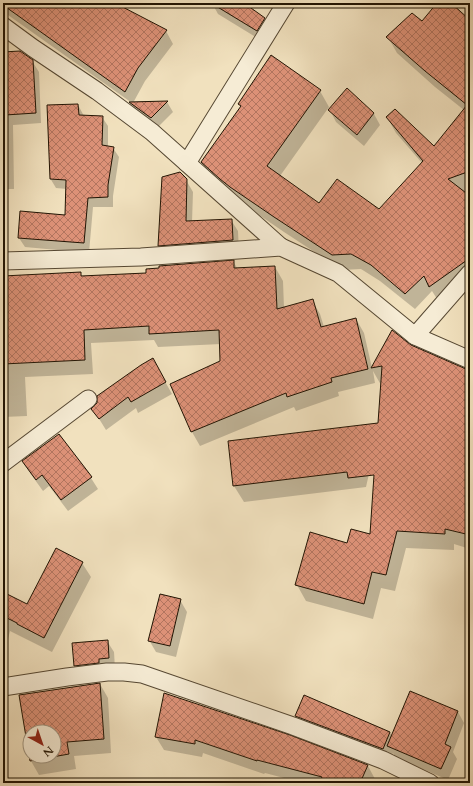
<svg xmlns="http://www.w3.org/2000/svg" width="473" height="786" font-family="Cardo,serif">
	<defs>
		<pattern id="building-cross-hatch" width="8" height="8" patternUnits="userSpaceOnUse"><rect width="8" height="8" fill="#dc9177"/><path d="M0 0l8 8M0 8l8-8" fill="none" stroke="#b2755f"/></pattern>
	</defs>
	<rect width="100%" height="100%" fill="#f1e1be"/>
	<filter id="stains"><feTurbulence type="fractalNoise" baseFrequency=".005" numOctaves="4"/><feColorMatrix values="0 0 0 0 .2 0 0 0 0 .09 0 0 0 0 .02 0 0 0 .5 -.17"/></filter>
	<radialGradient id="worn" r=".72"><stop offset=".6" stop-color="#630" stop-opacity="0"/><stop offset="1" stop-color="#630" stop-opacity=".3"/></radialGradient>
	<g fill="#0003">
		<path d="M3,3H113L166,31L173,44L145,81L133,103L167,102L173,112L157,128L136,113L130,103H132L8,15L3,7Z"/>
		<path d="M212,3H242L264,18L271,30L264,42L218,14Z"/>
		<path d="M438,3H449L470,21V190L464,192L470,197V279L439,302L432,291L415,309L380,281L361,269L342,270L284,232L230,195L211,177L202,162L241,108L239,104L320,91L329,107L280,176L319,204L379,211L422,163L396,133L387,117L434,148L464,110L435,87L397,53L388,37L422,22Z"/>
		<path d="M3,53L32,61L39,72L41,123L13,125L14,189H3Z"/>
		<path d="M348,89L374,114L380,125L364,146L336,122L330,110Z"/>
		<path d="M78,105L84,116L102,117L108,126V147L113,148L119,157L113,196V207H93L89,253L25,247L19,238L66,216L67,189L56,188L50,178Z"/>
		<path d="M186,180L193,192L192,222L231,220L238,231L239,252L166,257L159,246Z"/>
		<path d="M233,261L237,268L275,267L283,281L284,308L312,300L320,314L324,327L356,319L364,333L372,368L392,331L410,346L470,373V485L371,465L366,487L244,502L234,486L379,424L381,385L373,371L375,383L338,392L339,396L296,411L294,407L200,446L192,432L171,385L221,362V344L158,347L154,340L91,343L93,374L25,377L27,416L3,417V277L80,273L83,277L148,274Z"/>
		<path d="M153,360L172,394L138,413L136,408L106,430L93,409Z"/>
		<path d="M23,462L91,478L98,489L68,511L49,486L43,491L30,473Z"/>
		<path d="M470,507V549L454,544V550L406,548L395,591L381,588L373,619L306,601L297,585L348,544L371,535Z"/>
		<path d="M82,563L91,577L52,652L10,631L3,659V593L28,605Z"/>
		<path d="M180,600L187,612L176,657L156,652L149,640Z"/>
		<path d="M470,635V657L465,648Z"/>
		<path d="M107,641L114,652L115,669L82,677L75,666Z"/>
		<path d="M100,684L108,698L111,753L74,756L76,769L39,775L31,761L30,756H54V732H30V754L20,695Z"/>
		<path d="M458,712L464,723L453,752L457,759L448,780L395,757L393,753L389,760L303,728L296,716L390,732L392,737Z"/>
		<path d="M289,736L368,766L375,779L374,783H303L265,773L264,774L203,753L202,757L164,750L156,737Z"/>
	</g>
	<g fill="url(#building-cross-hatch)" stroke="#211403" fill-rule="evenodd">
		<path d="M3,3H115L167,30L138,68L125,92L3,5Z"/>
		<path d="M211,3H244L265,18L257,31Z"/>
		<path d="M437,3H451L470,20V171L448,179L470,196V258L429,287L424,276L405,294L371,265L351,254L332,255L274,217L230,187L220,179L201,162L241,106L238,104L271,55L321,90L267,166L319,203L337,179L379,209L423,161L386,117L395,109L434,146L467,105L425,71L386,37L412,13L422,21Z"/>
		<path d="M20,51L33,60L36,113L5,115L3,76V52Z"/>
		<path d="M347,88L374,113L357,135L328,110Z"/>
		<path d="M168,101L151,118L129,102Z"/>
		<path d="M78,104L79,115L103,116L102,145L114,147L108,185V197L88,198L84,243L18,238L20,211L65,215L66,180L50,179L47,105Z"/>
		<path d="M180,172L187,179L186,221L232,219L233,240L158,246L162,177Z"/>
		<path d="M234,260V268L275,266L277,309L313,299L321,327L356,318L368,369L331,378L332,382L287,397L286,393L191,432L170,384L220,361L219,330L149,334V326L84,330L85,360L3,364V276L81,272V276L146,273V269L159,268V266Z"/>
		<path d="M392,330L411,345L466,369L470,370V535L445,529V534L397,531L386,575L372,572L364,604L295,585L310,532L347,543L351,529L370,534L374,475L348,478L347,472L233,486L228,441L378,423L382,366L371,368Z"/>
		<path d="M153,358L166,382L131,402L128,397L99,419L91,409L97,403V396L141,365Z"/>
		<path d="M59,434L92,477L61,500L42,475L36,480L22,461Z"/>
		<path d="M56,548L83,562L44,638L17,624V623L3,616V592L27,604Z"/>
		<path d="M160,594L181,599L170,646L148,641Z"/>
		<path d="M108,640L109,658L99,659V663L74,666L72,643Z"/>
		<path d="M100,683L104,739L67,742L69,754L30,761L19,695ZM30,732H54V756H30Z"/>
		<path d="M410,691L458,711L445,744L451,747L441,769L387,746Z"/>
		<path d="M164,693L290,735L368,765L360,783H319L322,777L257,760V761L195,740V744L155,737Z"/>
		<path d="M304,695L390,732L383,749L295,716Z"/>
	</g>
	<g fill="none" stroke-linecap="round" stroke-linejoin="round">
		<defs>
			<g id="minor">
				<path d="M3,26L33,48L97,91L152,132L281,247"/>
				<path d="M187,163L286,3"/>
				<path d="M3,261L141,257L281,247L338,273L415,336L470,273"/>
				<path d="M415,336L470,360"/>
				<path d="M3,463L88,399"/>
				<path d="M3,687L67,677L107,672H124L142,674L293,726L383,760L430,783"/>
			</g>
		</defs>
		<use href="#minor" stroke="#554732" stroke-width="19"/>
		<use href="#minor" stroke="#f6ecd5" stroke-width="17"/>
	</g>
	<rect width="473" height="786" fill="none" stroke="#f1e1be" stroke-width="16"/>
	<rect x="4" y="4" width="465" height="778" fill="none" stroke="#211403" stroke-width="2"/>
	<rect x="8" y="8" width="457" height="770" fill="none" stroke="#211403"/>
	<g transform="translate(42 744) rotate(140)"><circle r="19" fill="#f6ecd5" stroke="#a19681"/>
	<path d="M0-3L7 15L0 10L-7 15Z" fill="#8f2418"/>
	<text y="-6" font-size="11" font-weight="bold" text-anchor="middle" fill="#211403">N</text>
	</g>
	<rect width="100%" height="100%" filter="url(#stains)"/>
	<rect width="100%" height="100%" fill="url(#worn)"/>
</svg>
